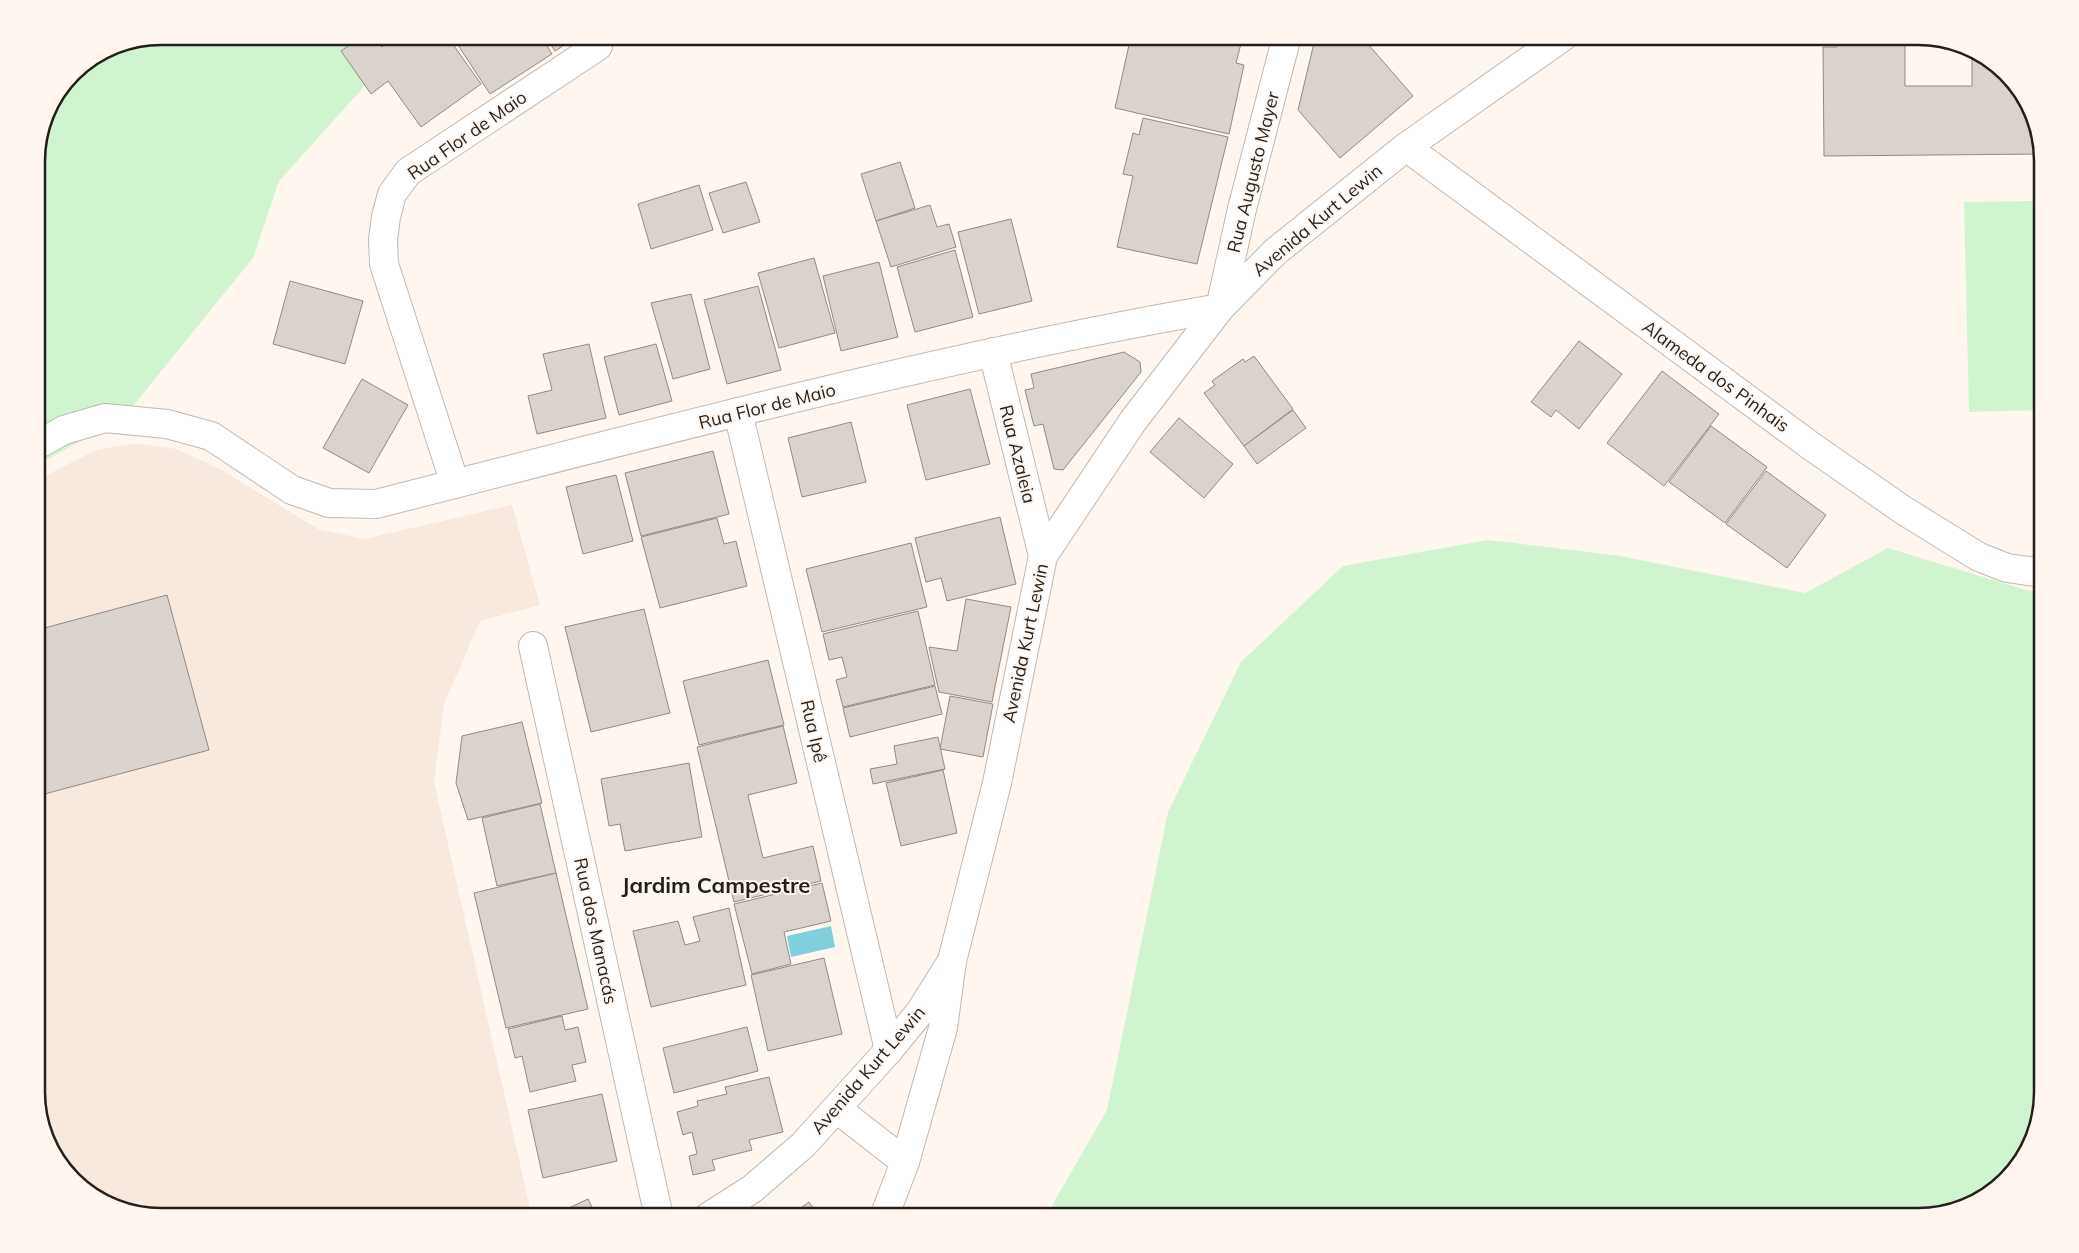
<svg xmlns="http://www.w3.org/2000/svg" width="2079" height="1253" font-family="Mulish,sans-serif">
	<rect width="100%" height="100%" fill="#fff6f0"/>
	<path fill="#f8e9de" d="M136,443L176,449L220,469L318,529L364,539L512,505L540,605L480,621L444,704L434,782L532,1217H161L99,1200L53,1154L37,1100V480L96,450Z"/>
	<g fill="#d0f4d0">
		<path d="M161,36H427L380,69L279,181L253,258L124,417L37,465V153L46,113L73,73L114,46Z"/>
		<path d="M2043,201V410L1969,412L1964,202Z"/>
		<path d="M1488,540L1620,556L1805,593L1888,548L2039,594H2043V1092L2026,1154L1980,1200L1918,1217H1049L1054,1202L1107,1110L1168,812L1241,662L1343,566Z"/>
	</g>
	<path fill="#7fcfdc" d="M831,926L835,947L791,957L787,936Z"/>
	<g fill="#dad2cd" stroke="#928a85">
		<path d="M362,36H374L382,47L395,36H447L481,84L421,127L388,81L371,94L341,51Z"/>
		<path d="M452,36H541L552,54L490,94Z"/>
		<path d="M545,36H578L555,51Z"/>
		<path d="M1131,36H1243L1236,63L1244,65L1229,134L1115,108Z"/>
		<path d="M1321,36H1361L1413,96L1340,158L1298,110L1314,43Z"/>
		<path d="M1837,36H1918L1943,43H1905V86H1972V51L1980,53L2008,80V85H2012L2026,99L2042,154L1824,156L1823,47H1837Z"/>
		<path d="M1143,118L1228,137L1197,264L1117,247L1133,176L1123,174L1133,133L1139,135Z"/>
		<path d="M900,162L915,208L876,221L861,174Z"/>
		<path d="M746,182L760,222L723,233L709,193Z"/>
		<path d="M699,185L713,230L651,249L638,204Z"/>
		<path d="M930,205L937,227L949,224L956,247L891,267L876,221Z"/>
		<path d="M1011,219L1032,301L979,314L958,232Z"/>
		<path d="M955,250L973,317L915,332L897,267Z"/>
		<path d="M814,258L835,333L779,348L758,273Z"/>
		<path d="M879,262L898,337L841,351L823,276Z"/>
		<path d="M290,281L363,301L345,364L273,344Z"/>
		<path d="M758,286L781,370L727,384L704,300Z"/>
		<path d="M691,294L710,369L673,379L651,303Z"/>
		<path d="M1579,341L1622,374L1579,429L1556,410L1551,417L1531,402Z"/>
		<path d="M589,344L606,418L537,434L528,396L552,390L543,354Z"/>
		<path d="M656,344L672,401L619,415L604,357Z"/>
		<path d="M1124,352L1140,362L1141,372L1063,470L1054,469L1043,424L1034,426L1025,390L1034,388L1031,374Z"/>
		<path d="M1254,356L1293,409L1244,446L1204,393L1215,385L1212,381L1243,359L1245,362Z"/>
		<path d="M1662,371L1719,414L1664,486L1607,443Z"/>
		<path d="M362,379L408,405L369,473L323,448Z"/>
		<path d="M970,389L990,464L926,480L907,405Z"/>
		<path d="M1293,410L1306,428L1257,464L1244,446Z"/>
		<path d="M1179,418L1233,464L1204,498L1150,452Z"/>
		<path d="M851,422L866,482L802,497L788,438Z"/>
		<path d="M1711,426L1767,467L1725,523L1669,482Z"/>
		<path d="M713,451L729,514L641,536L625,473Z"/>
		<path d="M1766,471L1826,515L1787,568L1726,524Z"/>
		<path d="M616,475L633,541L583,554L566,487Z"/>
		<path d="M1000,517L1016,584L947,601L941,578L926,582L915,538Z"/>
		<path d="M717,518L724,544L736,541L747,586L660,608L641,537Z"/>
		<path d="M911,543L927,607L822,632L806,569Z"/>
		<path d="M167,595L209,750L37,796V630Z"/>
		<path d="M966,599L1011,607L992,702L939,692L929,647L957,651Z"/>
		<path d="M644,609L670,713L591,732L565,627Z"/>
		<path d="M918,611L935,685L843,707L836,680L847,677L842,657L829,660L823,634Z"/>
		<path d="M768,660L784,725L699,745L683,681Z"/>
		<path d="M935,686L942,714L850,737L843,708Z"/>
		<path d="M950,696L993,704L983,757L940,749Z"/>
		<path d="M522,722L542,803L468,820L456,783L462,736Z"/>
		<path d="M783,726L797,783L748,795L763,858L813,846L821,881L734,902L697,747Z"/>
		<path d="M938,737L945,769L873,784L870,769L897,764L894,746Z"/>
		<path d="M689,763L702,837L625,851L620,824L609,826L601,779Z"/>
		<path d="M943,770L957,833L901,846L886,783Z"/>
		<path d="M540,804L556,873L497,886L482,818Z"/>
		<path d="M556,873L588,1009L506,1028L474,893Z"/>
		<path d="M822,883L831,921L784,932L791,964L752,974L734,904Z"/>
		<path d="M729,908L746,985L651,1007L633,931L678,921L685,945L700,941L693,917Z"/>
		<path d="M824,958L842,1034L768,1051L751,975Z"/>
		<path d="M562,1016L565,1030L578,1027L586,1062L572,1065L576,1081L530,1092L522,1056L515,1058L508,1029Z"/>
		<path d="M747,1027L758,1071L674,1093L663,1048Z"/>
		<path d="M769,1077L783,1132L749,1140L752,1150L712,1160L715,1170L693,1175L689,1156L697,1154L692,1132L683,1135L677,1112L698,1106L697,1101L727,1094L725,1087Z"/>
		<path d="M602,1094L617,1161L543,1178L528,1110Z"/>
		<path d="M588,1199L597,1217H557L556,1214Z"/>
		<path d="M809,1202L819,1217H788Z"/>
	</g>
	<g fill="none" stroke-linecap="round" stroke-linejoin="round">
		<defs>
			<g id="street">
				<path d="M1406,147L1811,446L1903,510L1979,557L2007,568L2043,573"/>
				<path d="M993,352L1043,556"/>
				<path d="M738,412L889,1050"/>
				<path d="M37,445L64,430L105,418L167,424L211,436L292,490L329,503L376,504C656,433 935,357 1220,308L1242,209L1287,36"/>
				<path d="M455,484L384,264L383,240L386,217L392,194L408,172L598,46"/>
				<path d="M533,646L659,1217"/>
				<path d="M837,1109L905,1162"/>
				<path d="M884,1217L905,1162L943,1028L952,961"/>
			</g>
			<path id="secondary" d="M708,1217L752,1189L803,1145L889,1050L920,1012L952,961L997,783L1043,556L1133,421L1220,308L1275,252L1406,147L1564,36"/>
		</defs>
		<use href="#street" stroke="#c0b9b3" stroke-width="30"/>
		<use href="#secondary" stroke="#c0b9b3" stroke-width="30"/>
		<use href="#street" stroke="#fff" stroke-width="28"/>
		<use href="#secondary" stroke="#fff" stroke-width="28"/>
	</g>
	<g text-anchor="middle" dominant-baseline="central" stroke-width="4" stroke-linejoin="round" paint-order="stroke">
		<g font-size="18" fill="#221f1d" stroke="#fff6f0">
			<text transform="translate(467 135) rotate(-35)">Rua Flor de Maio</text>
			<text transform="translate(1253 172) rotate(-76)">Rua Augusto Mayer</text>
			<text transform="translate(1317 220) rotate(-40)">Avenida Kurt Lewin</text>
			<text transform="translate(1716 376) rotate(36)">Alameda dos Pinhais</text>
			<text transform="translate(767 406) rotate(-14)">Rua Flor de Maio</text>
			<text transform="translate(1018 454) rotate(76)">Rua Azaleia</text>
			<text transform="translate(1025 643) rotate(-78)">Avenida Kurt Lewin</text>
			<text transform="translate(814 731) rotate(77)">Rua Ipê</text>
			<text transform="translate(596 931) rotate(78)">Rua dos Manacás</text>
			<text transform="translate(868 1070) rotate(-49)">Avenida Kurt Lewin</text>
		</g>
		<g font-size="22" font-weight="bold" fill="#221f1d" stroke="#fff6f0">
			<text x="716" y="885">Jardim Campestre</text>
		</g>
	</g>
	<path d="M0 0H2079V1253H0ZM161 45H1918A116 116 0 0 1 2034 161V1092A116 116 0 0 1 1918 1208H161A116 116 0 0 1 45 1092V161A116 116 0 0 1 161 45Z" fill="#fff6f0" fill-rule="evenodd"/>
	<path fill="none" stroke="#221f1d" stroke-width="2.5" d="M161 45H1918A116 116 0 0 1 2034 161V1092A116 116 0 0 1 1918 1208H161A116 116 0 0 1 45 1092V161A116 116 0 0 1 161 45Z"/>
</svg>
